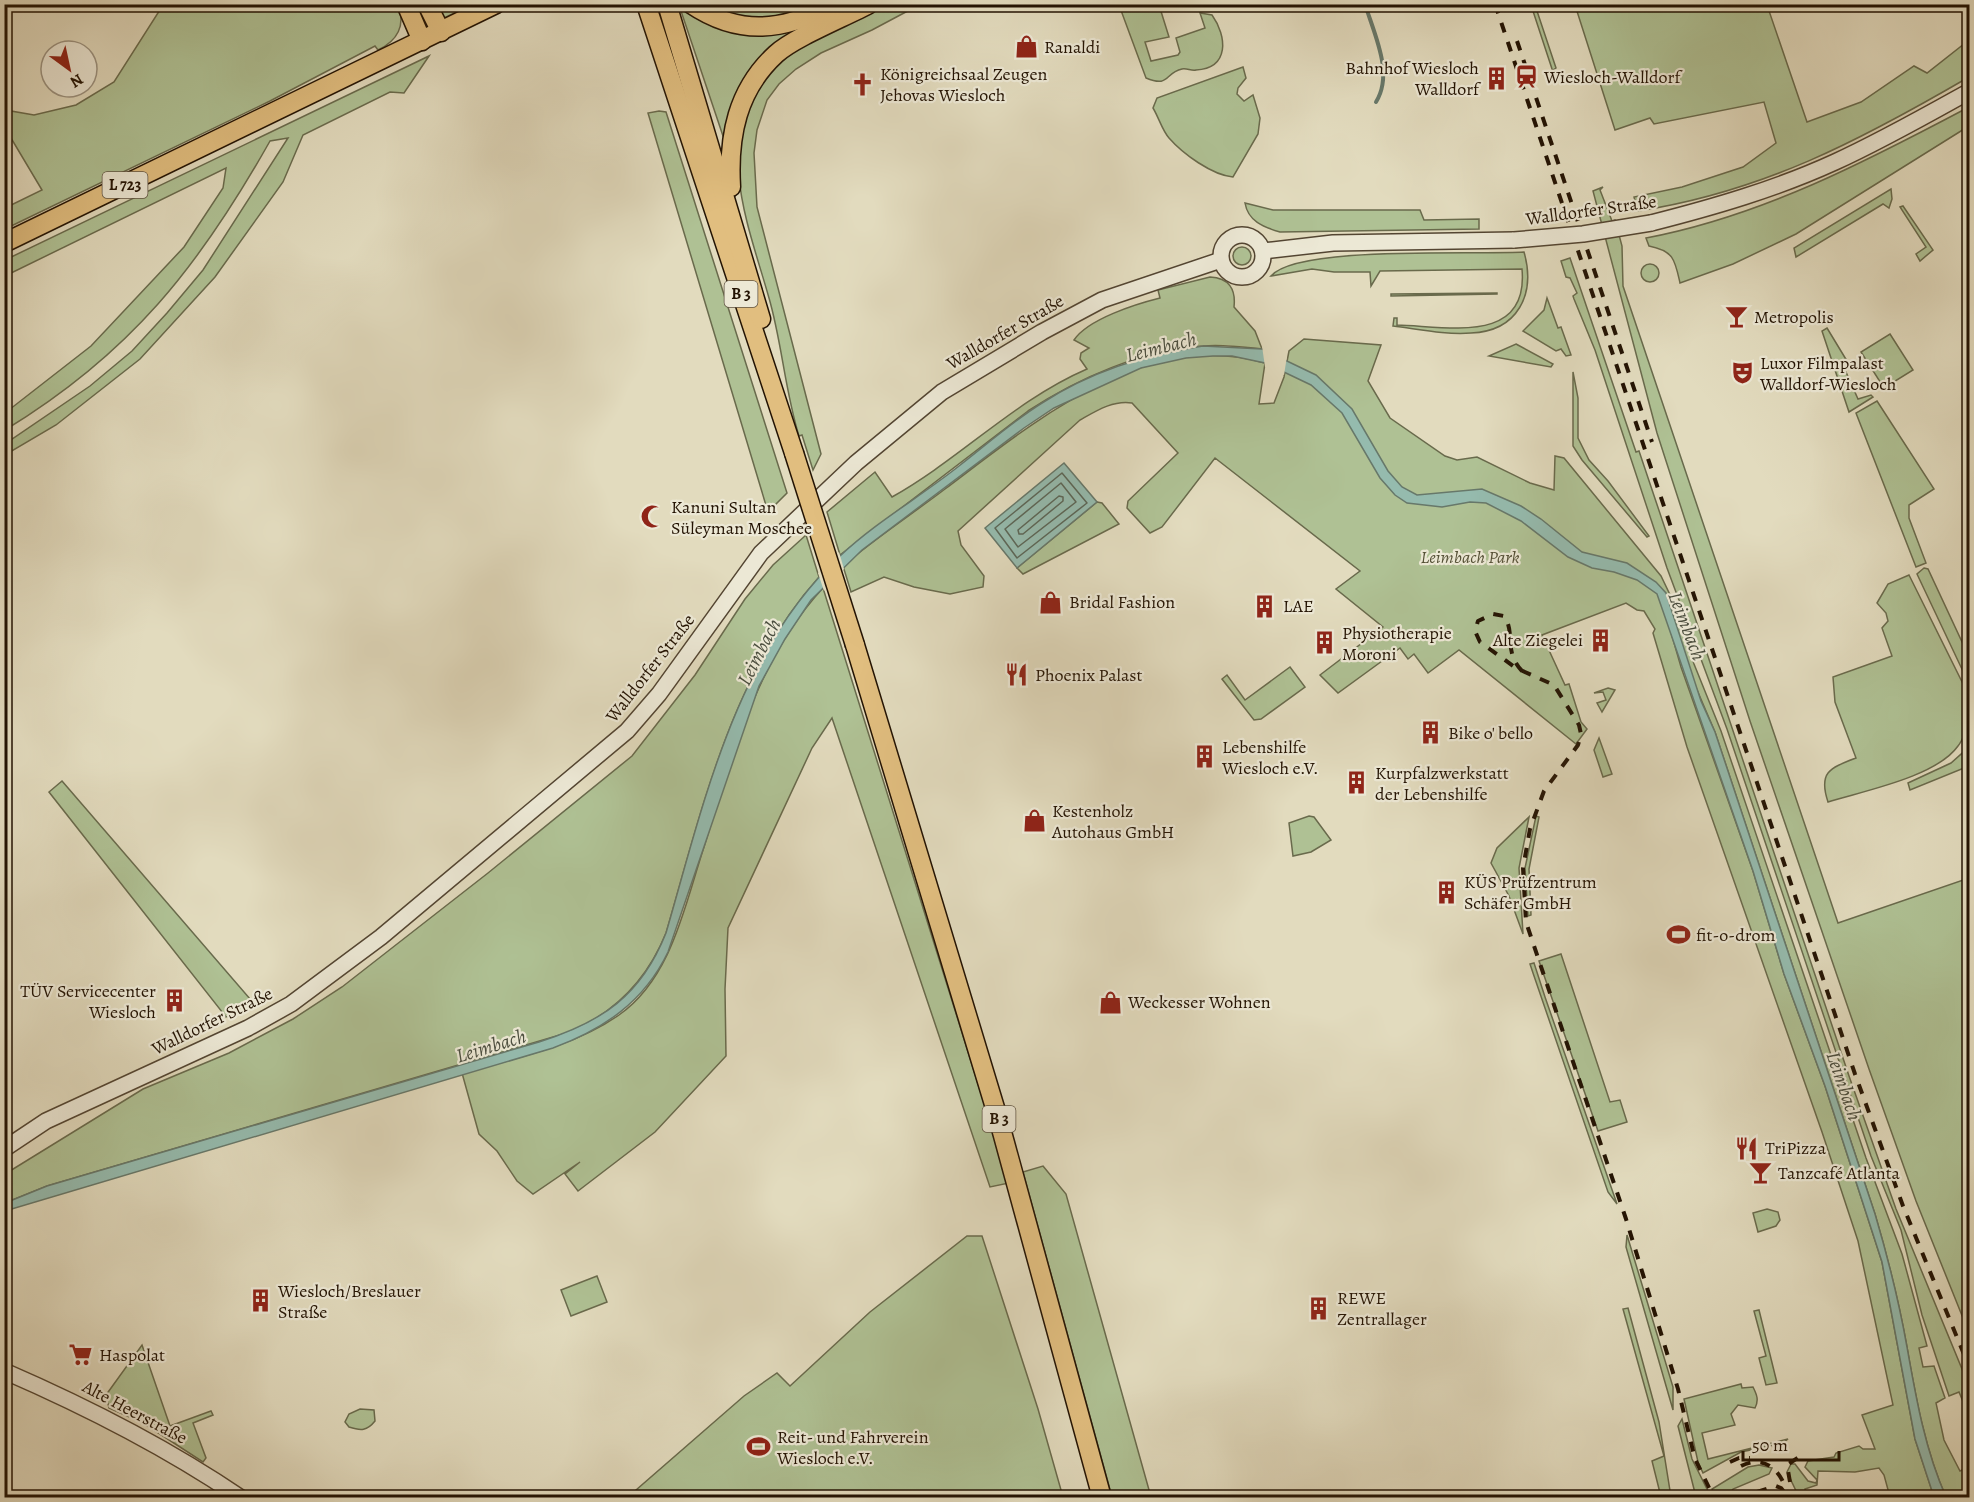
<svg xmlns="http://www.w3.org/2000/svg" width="1974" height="1502" font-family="Alegreya,serif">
	<rect width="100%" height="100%" fill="#e2dbbe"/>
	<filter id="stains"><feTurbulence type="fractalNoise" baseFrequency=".00333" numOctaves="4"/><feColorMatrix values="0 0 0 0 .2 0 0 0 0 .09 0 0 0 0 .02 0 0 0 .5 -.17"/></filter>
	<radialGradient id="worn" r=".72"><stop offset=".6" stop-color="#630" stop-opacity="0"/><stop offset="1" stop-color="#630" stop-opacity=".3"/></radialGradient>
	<g fill="#afc194" stroke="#696a4c" stroke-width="1.5">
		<path d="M397,4C407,25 397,41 378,50L375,46L270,101L5,229V208L42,190L5,128V110L34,115L76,105L114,82L163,5Z"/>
		<path d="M432,5L458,9L469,6L440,20Z"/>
		<path d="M679,5H684L715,25L820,18L781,45L723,136Z"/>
		<path d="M708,5H808C767,24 749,23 708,5Z"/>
		<path d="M884,5H919L872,30L821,53L796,69L779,84L767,100L757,130L754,153L757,207L821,454L813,470L802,435L799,436C785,391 782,343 769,298C750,230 715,149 760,84C767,74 776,61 787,53C814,33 854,19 884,5Z"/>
		<path d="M1119,5H1126L1131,11L1159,5L1169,37L1145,42L1151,61L1178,55L1180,52L1176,38L1205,28L1200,13L1212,15C1227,36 1230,68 1196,70C1191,71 1187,68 1182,69C1164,73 1170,88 1146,78Z"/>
		<path d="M1531,5H1535L1556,68L1553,70L1554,75Z"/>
		<path d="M1575,5H1767L1807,122L1861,102L1914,66L1927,73L1969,40V77C1859,141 1762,192 1638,211L1634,197L1682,187L1743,167L1776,143L1764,102L1654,124L1650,118L1615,130Z"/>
		<path d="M429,56L404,93L390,92L303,135L283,182L215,277L140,359L56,425L5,455V444L90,386L132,351L167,313L203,270L288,138L270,141C199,267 130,354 5,430V413L91,346L184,247L223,188L226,168L5,276V260Z"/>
		<path d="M1243,67L1246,78L1238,88L1237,94L1244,101L1253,95L1260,118L1258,134L1233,177C1212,175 1183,154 1169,138C1162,130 1159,118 1153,108L1157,98Z"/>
		<path d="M1969,107V126L1796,234L1733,264L1680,283C1675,260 1674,251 1649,246L1646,238C1762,216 1867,161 1969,107Z"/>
		<path d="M659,111L666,112L787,493L768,512L648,113Z"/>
		<path d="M1603,187L1600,190L1612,221L1615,220L1622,246L1623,286L1838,923L1969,878V1333L1916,1201L1869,1069L1750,721L1657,433L1593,191Z"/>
		<path d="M1891,189L1892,199L1889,208L1883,204L1796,257L1794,248Z"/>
		<path d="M1245,203L1273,210H1420L1424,220L1479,219V229L1280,232C1263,227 1248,221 1245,203Z"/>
		<path d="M1903,206L1933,250L1920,261L1916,254L1926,247L1900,207Z"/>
		<circle cx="1242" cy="256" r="9"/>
		<path d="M1524,252C1536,294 1518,331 1471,333C1445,335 1418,329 1393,326L1394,318H1397V325C1446,326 1529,346 1522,269L1380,271L1371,286L1370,272H1334L1312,269L1271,276C1297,245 1476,255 1524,252Z"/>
		<path d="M1570,258L1636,452L1639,451L1849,1076L1896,1209L1969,1386V1416L1959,1392L1949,1396L1922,1315L1901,1230L1871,1156L1727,729L1667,568L1595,350L1574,299L1573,296L1577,293L1570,278L1566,277L1561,261Z"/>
		<circle cx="1650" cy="273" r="9"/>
		<path d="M1210,277C1229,278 1236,289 1234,307L1255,331L1262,349C1243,347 1223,344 1203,346C1142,350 1078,378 1028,411L840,555L827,512L875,472L892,497C960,459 1015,400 1087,369L1080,359L1081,353L1089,348L1074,340C1088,319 1136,304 1160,298L1158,290Z"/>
		<path d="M1497,293V294L1391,296V294Z"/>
		<path d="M1547,298L1558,328L1561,327L1571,355L1566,356L1561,349L1556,351L1523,331L1544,310Z"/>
		<path d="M1827,328L1847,361L1842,363L1858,399L1871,395L1873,397L1849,412L1822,331Z"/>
		<path d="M1890,334L1913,370L1884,388L1861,352Z"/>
		<path d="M1304,339L1381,345L1368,381L1390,418L1445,456L1457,460L1477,457L1530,483L1554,490L1555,456L1564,458L1661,576L1673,601L1694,664L1721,731L1866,1158L1902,1254L1927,1346L1919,1348L1923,1367L1934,1366L1945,1398L1936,1403L1944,1440L1960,1471L1969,1467V1497H1946C1925,1450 1916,1398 1907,1347C1899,1302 1888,1258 1875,1214L1715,732L1668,622L1681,667L1753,871L1784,974L1825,1086L1882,1262L1915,1439L1934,1497H1890L1884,1475L1879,1468L1855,1472L1818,1471L1817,1485L1805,1489L1807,1497H1799L1787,1472L1791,1464H1795L1808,1481L1816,1483L1817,1480L1805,1467L1808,1461L1834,1457L1836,1453L1859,1446L1863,1449H1875L1862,1415L1893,1405L1858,1241L1822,1132L1687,747L1653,633L1655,629L1644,611L1637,610L1626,603L1542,635L1565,685L1569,684L1581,722L1587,729L1576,744L1459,650L1428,673L1414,654L1408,659L1400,648L1338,693L1320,675L1383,627L1336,589L1360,571L1215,458L1162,527L1150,533L1127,508L1128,501L1178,453L1132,403C1113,400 1096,411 1080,420L958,531L961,545L984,576L983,587L950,594L914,587L884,577L851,592L843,566C875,538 911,515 945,489C1034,422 1145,328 1265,363L1259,404L1274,403L1284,377L1289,351Z"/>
		<path d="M1516,344L1553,364L1551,367L1489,356Z"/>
		<path d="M1573,372L1578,398V438L1589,460L1608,481L1649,536L1647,537L1582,460L1573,446Z"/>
		<path d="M1877,401L1934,489L1909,505V518L1926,563L1916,567L1856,413Z"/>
		<path d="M1097,502L1102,503L1119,524L1023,574L1017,568Z"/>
		<path d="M806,535L819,577C731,675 702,811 666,933C647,980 616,1012 570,1032L47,1186L5,1203V1174L143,1089L229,1053L293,1019L342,987L488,873L632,756L695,675L745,599L773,565Z"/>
		<path d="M1924,568L1928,569L1969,657V684L1917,574Z"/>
		<path d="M1909,575L1969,696V730L1967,729C1964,735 1962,741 1958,746C1936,777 1863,791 1828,802C1818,772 1830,768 1856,758L1835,702L1833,677L1892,656L1882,628L1888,621L1886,613L1877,603L1888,584Z"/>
		<path d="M823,588L1009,1183L990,1187L832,718L812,748L728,928L725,989L726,1056L655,1132L578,1191L565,1174L580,1162L533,1194L517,1181L497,1151L479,1134L462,1073C516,1058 573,1047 619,1015C672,978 685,904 704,847C732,757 757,659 823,588Z"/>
		<path d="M1290,667L1305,687L1261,719L1254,720L1222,679L1227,675L1245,700Z"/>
		<path d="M1608,688L1615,690L1602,712L1597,703L1606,700L1603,692L1594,693Z"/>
		<path d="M1599,738L1612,774L1603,777L1594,750Z"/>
		<path d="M1969,747V766L1910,790L1908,783L1951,763Z"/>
		<path d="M62,781L257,1007L226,1017L49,792Z"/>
		<path d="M1309,816L1314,817L1331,840L1311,852L1293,856L1289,823Z"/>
		<path d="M1536,816L1539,817L1529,869L1531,915L1528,916L1525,868Z"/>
		<path d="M1529,817L1519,868L1523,934L1509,896L1491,863L1497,848Z"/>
		<path d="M1561,954L1610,1102L1620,1100L1627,1122L1598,1131L1539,961Z"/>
		<path d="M1534,963L1545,997L1617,1204L1608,1192L1533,973L1530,964Z"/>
		<path d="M1043,1166L1066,1194L1151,1497H1112L1023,1172Z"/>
		<path d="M1767,1209L1778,1212L1780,1220L1776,1226L1758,1232L1753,1213Z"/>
		<path d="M1627,1235L1673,1387V1410L1626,1247Z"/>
		<path d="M967,1236H982L1038,1409L1063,1497H628L744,1396L777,1373L790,1386L870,1312Z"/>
		<path d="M597,1276L607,1302L571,1316L561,1290Z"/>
		<path d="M1628,1308L1659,1422L1671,1497H1661L1652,1461L1664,1456L1623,1309Z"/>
		<path d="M1759,1310L1777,1383L1766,1385L1759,1358L1766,1356L1754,1311Z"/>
		<path d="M142,1345L170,1426L211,1411L213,1415L193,1423L206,1458L203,1462L143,1423L109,1408L106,1395Z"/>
		<path d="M1741,1384L1742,1388L1753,1387C1757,1395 1759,1400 1755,1408L1738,1405L1731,1414L1735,1425L1702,1433L1708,1459L1788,1439L1783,1443L1741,1452L1703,1473L1698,1462L1684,1399Z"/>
		<path d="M360,1409L374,1410L375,1421C367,1431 361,1431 349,1427L345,1422L349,1414Z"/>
		<path d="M1682,1419L1692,1459L1711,1497H1696L1678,1426Z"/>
		<path d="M1759,1465L1772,1468L1769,1474L1733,1489L1727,1497H1716L1712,1489L1748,1467Z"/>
	</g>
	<g fill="#95bbae" stroke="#67786a" stroke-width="1.5">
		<path d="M1203,346L1262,349L1316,375L1352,409L1388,471L1402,487L1417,495L1482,489L1521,506L1541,519L1582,552L1627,563L1656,582L1666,593L1701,701L1715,732L1875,1214C1888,1258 1899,1302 1907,1347C1916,1398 1925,1450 1946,1497H1934L1915,1439L1882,1262L1825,1086L1784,974L1753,871L1657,594L1637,580L1614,572L1592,568L1568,557L1521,521L1486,503L1470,502L1442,507L1407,503L1395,495L1380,478L1342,413L1311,385L1265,363L1232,356H1213L1186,358L1141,368L1054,408L1024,428L862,550L811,600L785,639L759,686L668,952C644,1002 604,1029 553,1048L5,1211V1203L47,1186L539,1042C602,1022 641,996 666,933C704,802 736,653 840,556C876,522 920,497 959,466C986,445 1013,421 1042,403C1090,372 1146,354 1203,346Z"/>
		<path d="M1064,463L1097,502L1017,568L985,528Z"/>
	</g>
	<g fill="#e2dbbe">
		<path d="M1262,346L1287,356L1284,375L1265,367Z"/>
		<path d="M839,552L844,569L824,591L818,573Z"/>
	</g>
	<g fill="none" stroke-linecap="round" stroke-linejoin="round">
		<g stroke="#5c6758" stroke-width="1.5">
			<path d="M1062,473L1087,503L1017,558L995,528Z"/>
			<path d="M1061,483L1076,502L1018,547L1005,529Z"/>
			<path d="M1059,496L1063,497V501L1023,534H1019L1018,530Z"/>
		</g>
		<path stroke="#67786a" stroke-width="4" d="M1365,4C1374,34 1394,73 1376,102"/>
		<defs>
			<g id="minor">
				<path d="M1651,223C1714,207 1776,189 1835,162C1881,141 1925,116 1970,91"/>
				<circle cx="1242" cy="256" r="21"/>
				<path d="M1263,251L1333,243L1514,240"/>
				<path d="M4,1149L46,1121L248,1028L291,1004L381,937L627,731L659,694L761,553L856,463L942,392L1042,332L1102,300L1221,260"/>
				<path d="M4,1371C87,1407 166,1447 241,1498"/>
			</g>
			<g id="major">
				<path d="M406,4L422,41"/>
				<path d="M427,4L441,32"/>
				<path d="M646,4L794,453"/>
				<path d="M667,4L761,319"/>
				<path d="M691,4C740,37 784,31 835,4"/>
				<path d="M731,187C728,136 737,90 776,54C795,37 845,17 869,4"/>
				<path d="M4,243L496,4"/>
				<path d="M855,645L999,1121L1102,1498"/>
			</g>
		</defs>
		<use href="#minor" stroke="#534532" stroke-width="18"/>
		<use href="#major" stroke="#231303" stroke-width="21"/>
		<use href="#minor" stroke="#ece8d5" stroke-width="15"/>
		<use href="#major" stroke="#e1be7f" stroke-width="18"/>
		<g stroke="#231303" stroke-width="4" stroke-dasharray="10 10" stroke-linecap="butt">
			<path d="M1495,4L1855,1074L1903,1206L1970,1369"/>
			<path d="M1517,41L1652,442"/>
			<path d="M1522,671C1503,651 1516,633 1504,616L1493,614L1478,621L1475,631L1480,642L1516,668L1554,685L1579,725L1581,734L1578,745L1544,791L1530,829L1523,868L1526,922L1626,1219L1678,1389L1695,1459L1714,1498"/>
			<path d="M1730,1462L1739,1458H1750"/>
			<path d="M1741,1466C1767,1453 1784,1474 1788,1498"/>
			<path d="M1790,1482L1787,1465L1802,1455"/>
			<path d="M1767,1497L1768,1498"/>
			<path d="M1738,1498L1776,1486L1781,1488L1788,1497"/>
		</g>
		<defs>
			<path id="minor-bridge" d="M1514,240L1583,234L1651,223"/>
			<path id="major-bridge" d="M794,453L855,645"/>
		</defs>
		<use href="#minor-bridge" stroke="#534532" stroke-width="18" stroke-linecap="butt"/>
		<use href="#major-bridge" stroke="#231303" stroke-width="21" stroke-linecap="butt"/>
		<use href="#minor-bridge" stroke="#ece8d5" stroke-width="15"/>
		<use href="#major-bridge" stroke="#e1be7f" stroke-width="18"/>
	</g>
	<defs>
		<symbol id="shop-bare" viewBox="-9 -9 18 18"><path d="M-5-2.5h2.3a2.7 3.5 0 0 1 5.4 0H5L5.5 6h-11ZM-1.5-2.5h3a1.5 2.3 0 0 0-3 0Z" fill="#8f2418" stroke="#ece8d5" stroke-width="2.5" paint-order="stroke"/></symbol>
		<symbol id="station-bare" viewBox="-9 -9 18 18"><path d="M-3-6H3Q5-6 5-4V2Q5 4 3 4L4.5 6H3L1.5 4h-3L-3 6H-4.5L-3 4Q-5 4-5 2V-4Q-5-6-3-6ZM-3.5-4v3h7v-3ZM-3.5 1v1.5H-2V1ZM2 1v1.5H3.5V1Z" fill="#8f2418" stroke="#ece8d5" stroke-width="2.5" paint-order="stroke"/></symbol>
		<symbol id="building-bare" viewBox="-9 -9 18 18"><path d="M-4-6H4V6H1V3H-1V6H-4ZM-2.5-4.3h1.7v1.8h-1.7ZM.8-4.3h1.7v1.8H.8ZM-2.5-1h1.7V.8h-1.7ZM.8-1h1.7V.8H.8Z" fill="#8f2418" stroke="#ece8d5" stroke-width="2.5" paint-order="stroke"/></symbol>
		<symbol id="church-bare" viewBox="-9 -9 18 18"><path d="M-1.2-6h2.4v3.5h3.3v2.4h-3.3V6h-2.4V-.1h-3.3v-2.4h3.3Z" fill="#8f2418" stroke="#ece8d5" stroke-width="2.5" paint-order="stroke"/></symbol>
		<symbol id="bar-bare" viewBox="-9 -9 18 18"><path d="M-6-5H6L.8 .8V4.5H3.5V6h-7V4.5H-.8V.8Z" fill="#8f2418" stroke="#ece8d5" stroke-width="2.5" paint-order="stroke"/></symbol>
		<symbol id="theatre-bare" viewBox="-9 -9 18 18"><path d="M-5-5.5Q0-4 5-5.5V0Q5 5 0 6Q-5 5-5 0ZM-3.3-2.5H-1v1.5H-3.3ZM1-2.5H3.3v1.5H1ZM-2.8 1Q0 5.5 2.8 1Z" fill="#8f2418" stroke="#ece8d5" stroke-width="2.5" paint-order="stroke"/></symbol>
		<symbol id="mosque-bare" viewBox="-9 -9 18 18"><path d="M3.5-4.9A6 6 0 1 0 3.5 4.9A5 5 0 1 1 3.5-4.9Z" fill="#8f2418" stroke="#ece8d5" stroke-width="2.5" paint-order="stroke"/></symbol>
		<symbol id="restaurant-bare" viewBox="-9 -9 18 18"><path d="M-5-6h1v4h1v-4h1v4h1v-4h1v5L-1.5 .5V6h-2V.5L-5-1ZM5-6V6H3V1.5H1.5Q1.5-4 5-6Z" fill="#8f2418" stroke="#ece8d5" stroke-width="2.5" paint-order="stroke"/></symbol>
		<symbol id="stadium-bare" viewBox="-9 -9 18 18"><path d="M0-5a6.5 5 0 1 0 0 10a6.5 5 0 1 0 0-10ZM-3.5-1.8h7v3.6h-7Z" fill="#8f2418" stroke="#ece8d5" stroke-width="2.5" paint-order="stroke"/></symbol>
		<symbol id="supermarket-bare" viewBox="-9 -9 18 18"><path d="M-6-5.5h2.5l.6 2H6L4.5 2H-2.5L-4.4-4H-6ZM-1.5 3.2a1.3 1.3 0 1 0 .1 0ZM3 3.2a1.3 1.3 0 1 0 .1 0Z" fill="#8f2418" stroke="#ece8d5" stroke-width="2.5" paint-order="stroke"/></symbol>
	</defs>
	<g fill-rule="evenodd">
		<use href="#shop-bare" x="1010" y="30" width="33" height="33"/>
		<use href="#station-bare" x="1510" y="60" width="33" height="33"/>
		<use href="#building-bare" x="1480" y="62" width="33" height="33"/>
		<use href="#church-bare" x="846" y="68" width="33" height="33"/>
		<use href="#bar-bare" x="1720" y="300" width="33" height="33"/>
		<use href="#theatre-bare" x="1726" y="356" width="33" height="33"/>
		<use href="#mosque-bare" x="636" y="500" width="33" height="33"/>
		<use href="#shop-bare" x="1034" y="586" width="33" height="33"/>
		<use href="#building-bare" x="1248" y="590" width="33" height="33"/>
		<use href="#building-bare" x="1584" y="624" width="33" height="33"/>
		<use href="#building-bare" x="1308" y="626" width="33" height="33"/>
		<use href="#restaurant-bare" x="1000" y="658" width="33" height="33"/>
		<use href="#building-bare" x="1414" y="716" width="33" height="33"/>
		<use href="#building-bare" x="1188" y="740" width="33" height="33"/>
		<use href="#building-bare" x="1340" y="766" width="33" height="33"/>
		<use href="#shop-bare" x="1018" y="804" width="33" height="33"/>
		<use href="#building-bare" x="1430" y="876" width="33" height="33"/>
		<use href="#stadium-bare" x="1662" y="918" width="33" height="33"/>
		<use href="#building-bare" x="158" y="984" width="33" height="33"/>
		<use href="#shop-bare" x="1094" y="986" width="33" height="33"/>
		<use href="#restaurant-bare" x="1730" y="1132" width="33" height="33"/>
		<use href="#bar-bare" x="1744" y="1156" width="33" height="33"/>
		<use href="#building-bare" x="244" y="1284" width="33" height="33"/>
		<use href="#building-bare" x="1302" y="1292" width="33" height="33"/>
		<use href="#supermarket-bare" x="64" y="1338" width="33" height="33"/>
		<use href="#stadium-bare" x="742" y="1430" width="33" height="33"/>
	</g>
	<g text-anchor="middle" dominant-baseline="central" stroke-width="4.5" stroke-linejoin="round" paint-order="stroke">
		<g fill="#ece8d5" stroke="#5f5342" stroke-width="1.5">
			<rect x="102.5" y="172" width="45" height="26" rx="4.5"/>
			<rect x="724.5" y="281" width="33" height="26" rx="4.5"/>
			<rect x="982.5" y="1106" width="33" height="26" rx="4.5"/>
		</g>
		<g font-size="16" font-weight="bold" fill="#231303">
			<text x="125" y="185">L 723</text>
			<text x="741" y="294">B 3</text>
			<text x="999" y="1119">B 3</text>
		</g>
		<g font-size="18" fill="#231303" stroke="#ece8d5" text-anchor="start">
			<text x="1044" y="47">Ranaldi</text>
			<text x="1479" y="68" text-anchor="end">Bahnhof Wiesloch<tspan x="1479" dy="21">Walldorf</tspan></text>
			<text x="880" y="74">Königreichsaal Zeugen<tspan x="880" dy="21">Jehovas Wiesloch</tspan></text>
			<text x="1544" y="77">Wiesloch-Walldorf</text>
			<text x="1754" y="317">Metropolis</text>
			<text x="1760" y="363">Luxor Filmpalast<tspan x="1760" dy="21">Walldorf-Wiesloch</tspan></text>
			<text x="671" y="507">Kanuni Sultan<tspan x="671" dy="21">Süleyman Moschee</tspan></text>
			<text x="1069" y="602">Bridal Fashion</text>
			<text x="1283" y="606">LAE</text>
			<text x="1342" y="633">Physiotherapie<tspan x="1342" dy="21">Moroni</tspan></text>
			<text x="1583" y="640" text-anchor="end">Alte Ziegelei</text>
			<text x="1035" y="675">Phoenix Palast</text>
			<text x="1448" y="733">Bike o' bello</text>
			<text x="1222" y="747">Lebenshilfe<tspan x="1222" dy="21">Wiesloch e.V.</tspan></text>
			<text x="1375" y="773">Kurpfalzwerkstatt<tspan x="1375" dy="21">der Lebenshilfe</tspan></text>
			<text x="1052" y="811">Kestenholz<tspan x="1052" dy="21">Autohaus GmbH</tspan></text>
			<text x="1464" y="882">KÜS Prüfzentrum<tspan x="1464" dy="21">Schäfer GmbH</tspan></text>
			<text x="1696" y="935">fit-o-drom</text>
			<text x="156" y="991" text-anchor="end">TÜV Servicecenter<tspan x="156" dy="21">Wiesloch</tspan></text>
			<text x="1128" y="1002">Weckesser Wohnen</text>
			<text x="1765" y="1148">TriPizza</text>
			<text x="1778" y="1173">Tanzcafé Atlanta</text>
			<text x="278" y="1291">Wiesloch/Breslauer<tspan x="278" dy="21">Straße</tspan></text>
			<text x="1337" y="1298">REWE<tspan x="1337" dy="21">Zentrallager</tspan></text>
			<text x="99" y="1355">Haspolat</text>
			<text x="777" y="1437">Reit- und Fahrverein<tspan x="777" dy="21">Wiesloch e.V.</tspan></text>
		</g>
		<g font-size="18" fill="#231303" stroke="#ece8d5">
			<text transform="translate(1591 210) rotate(-8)">Walldorfer Straße</text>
			<text transform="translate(1005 332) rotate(-30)">Walldorfer Straße</text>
			<text transform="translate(650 668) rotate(-52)">Walldorfer Straße</text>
			<text transform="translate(212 1021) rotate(-26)">Walldorfer Straße</text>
			<text transform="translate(135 1412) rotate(28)">Alte Heerstraße</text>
		</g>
		<g font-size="18" font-style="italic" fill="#545036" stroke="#ece8d5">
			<text x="1470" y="557">Leimbach Park</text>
		</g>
		<g font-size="20" font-style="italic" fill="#4b4e3f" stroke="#ece8d5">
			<text transform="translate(1161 347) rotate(-14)">Leimbach</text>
			<text transform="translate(1687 626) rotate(69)">Leimbach</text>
			<text transform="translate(759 652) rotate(-63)">Leimbach</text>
			<text transform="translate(491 1046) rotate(-17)">Leimbach</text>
			<text transform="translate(1844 1086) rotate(71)">Leimbach</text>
		</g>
	</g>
	<rect width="1974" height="1502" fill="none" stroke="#e2dbbe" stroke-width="24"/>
	<rect x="6" y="6" width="1962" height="1490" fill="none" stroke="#231303" stroke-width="3"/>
	<rect x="12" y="12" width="1950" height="1478" fill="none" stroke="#231303" stroke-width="1.5"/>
	<g transform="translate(69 69) rotate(147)"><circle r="28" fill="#ece8d5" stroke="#9c9381" stroke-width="1.5"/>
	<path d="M0-4.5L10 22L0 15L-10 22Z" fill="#8f2418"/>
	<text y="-9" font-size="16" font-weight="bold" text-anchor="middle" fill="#231303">N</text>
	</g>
	<path d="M1743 1451v9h96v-9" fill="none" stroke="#231303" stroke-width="3"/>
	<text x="1752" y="1451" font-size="18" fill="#231303" stroke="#ece8d5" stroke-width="4.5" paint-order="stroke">50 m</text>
	<rect width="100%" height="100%" filter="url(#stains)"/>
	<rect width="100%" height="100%" fill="url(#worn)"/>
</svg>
